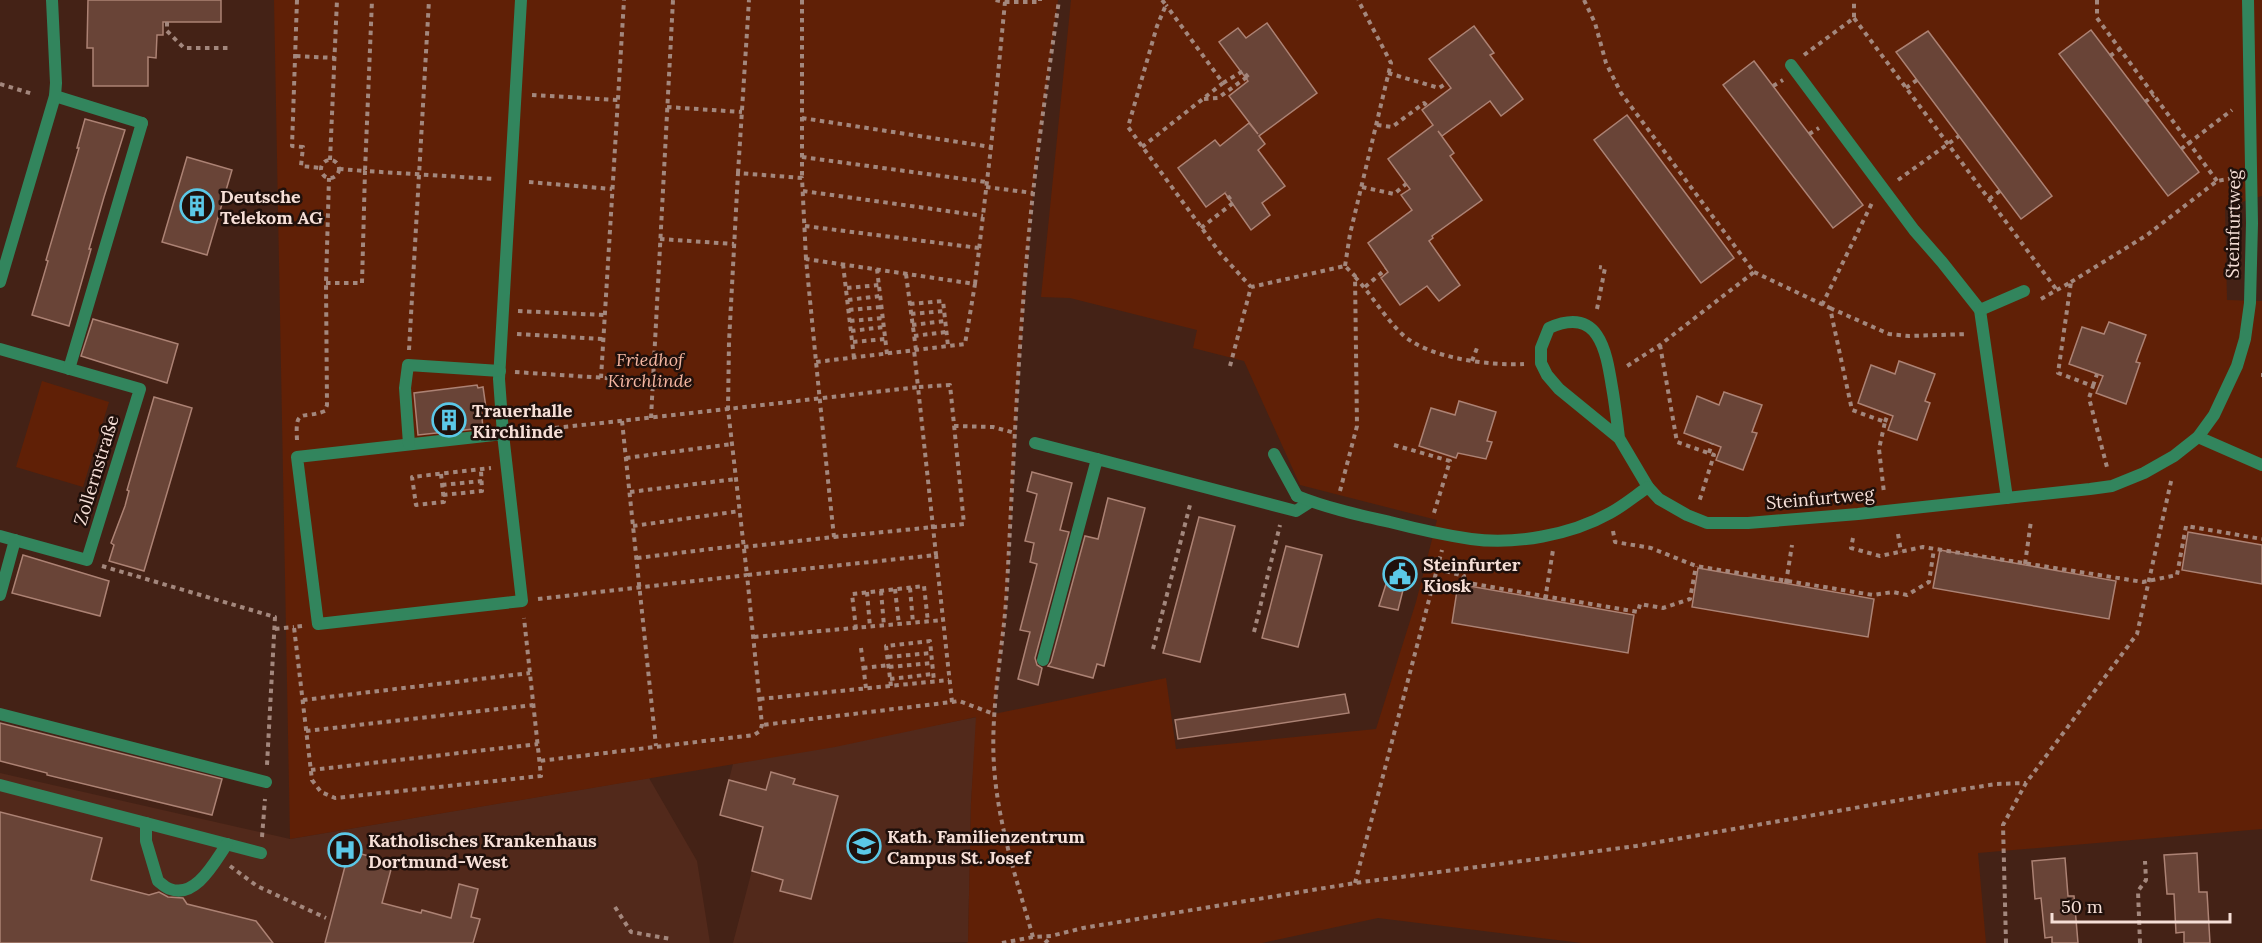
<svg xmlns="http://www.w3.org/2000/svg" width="2262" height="943" font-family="Lora,serif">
	<rect width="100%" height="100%" fill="#442216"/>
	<g fill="#52291b">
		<path d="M977,717L971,803L968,942L733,943L767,813L720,815L733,764Z"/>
		<path d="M0,773L290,839L649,778L697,861L710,943H0Z"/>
	</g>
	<g fill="#602006">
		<path d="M274,0H1058L1033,193L1019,373L1006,610L994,714L1166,678L1176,749L1376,729L1416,602L1437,520L1300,485L1244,361L1193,348L1197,330L1070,298L1041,297L1071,0H2262V196L2225,207L2227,300L2262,301V829L1978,853L1986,943H1582L1378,918L1262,943H966L968,942L971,803L976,717L835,747L290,839Z"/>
		<path d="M42,381L109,402L83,487L16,467Z"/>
	</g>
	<g fill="#694437" stroke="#ac8274" stroke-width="1.5">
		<path d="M88,0H221V22H163V35H157L156,58L148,57V86H93V48H87Z"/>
		<path d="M1267,23L1317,93L1259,136L1265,144L1258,150L1285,186L1262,203L1270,215L1251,230L1225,193L1206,207L1178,168L1215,140L1220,146L1249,123L1258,134L1229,96L1248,81L1219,42L1238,28L1246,38Z"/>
		<path d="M1474,26L1494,53L1490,55L1523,99L1501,116L1490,101L1442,136L1438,131L1454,153L1450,156L1482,200L1432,236L1433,238L1429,241L1460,285L1439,301L1427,286L1400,305L1381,278L1388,272L1368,243L1412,210L1401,195L1410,189L1388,159L1433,125L1422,110L1451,88L1429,59Z"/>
		<path d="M2091,30L2199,172L2168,196L2059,54Z"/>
		<path d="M1928,31L2052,196L2021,219L1896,52Z"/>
		<path d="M1754,61L1863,205L1833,228L1723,85Z"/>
		<path d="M1627,115L1734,258L1701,283L1594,140Z"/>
		<path d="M85,119L125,130L104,197L89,249H91L69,326L32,315L48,261L46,260L79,148H77Z"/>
		<path d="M187,157L232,170L207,255L162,242Z"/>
		<path d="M93,319L178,344L167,383L81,356Z"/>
		<path d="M2109,322L2146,335L2136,362L2140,363L2126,404L2096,393L2103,376L2069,364L2082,327L2104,334Z"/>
		<path d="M1899,361L1935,374L1925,401L1930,403L1917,440L1888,430L1893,416L1858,403L1871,365L1895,374Z"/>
		<path d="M477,385L478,388L483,387L486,408H481L483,428L418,435L414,393Z"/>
		<path d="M1724,392L1762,405L1752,432L1757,433L1743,470L1716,460L1721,447L1684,433L1697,396L1719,405Z"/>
		<path d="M154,397L192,408L144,571L109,561L114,545L111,543L125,506L129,491L127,490Z"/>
		<path d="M1459,401L1496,412L1487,441L1492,442L1486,459L1458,453L1456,458L1419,446L1431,408L1455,415Z"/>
		<path d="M1032,472L1072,483L1060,530L1069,532L1035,658L1037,665L1042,668L1038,685L1018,679L1030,632L1020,630L1037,564L1030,562L1034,543L1025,541L1037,494L1027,491Z"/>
		<path d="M1108,498L1145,508L1104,666L1097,664L1093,678L1048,666L1051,662L1085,536L1098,539Z"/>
		<path d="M1199,517L1235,526L1200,662L1163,653Z"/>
		<path d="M2188,532L2262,545V584L2182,570Z"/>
		<path d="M1286,546L1322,555L1298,647L1262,638Z"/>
		<path d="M1940,550L2116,581L2109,619L1933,588Z"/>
		<path d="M23,555L109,581L100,616L12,593Z"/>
		<path d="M1698,568L1874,599L1868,637L1692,607Z"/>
		<path d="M1387,581L1404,586L1398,610L1379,606Z"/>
		<path d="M1458,584L1634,615L1628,653L1452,623Z"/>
		<path d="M1345,694L1349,713L1178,739L1175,720Z"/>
		<path d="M0,723L222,779L212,815L47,775V773L0,761Z"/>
		<path d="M771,772L795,779L793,784L838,796L811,899L780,891L783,880L752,871L763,827L720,815L729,780L766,790Z"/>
		<path d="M0,812L102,838L91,880L149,895L159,892L168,897L183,898L187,904L256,921L273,943H0Z"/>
		<path d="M349,851L393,862L382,903L421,913L422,910L451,918L459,884L478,889L471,917L480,919L473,943H325Z"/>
		<path d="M2197,853L2199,892H2207L2210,943H2184V932L2176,933L2174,894H2167L2164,855Z"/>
		<path d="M2065,858L2068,896H2074L2078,943H2052V937L2045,938L2041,898L2035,899L2032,861Z"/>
	</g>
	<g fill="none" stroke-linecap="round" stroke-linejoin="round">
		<g stroke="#a3877d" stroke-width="4" stroke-dasharray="4.5 4.5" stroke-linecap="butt">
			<path d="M297,0L292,146L303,147L301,166L321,168"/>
			<path d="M802,0V178"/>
			<path d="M1162,0L1166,5L1157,26L1128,127L1220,253L1251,287"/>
			<path d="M1584,0L1595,23L1606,63L1621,93L1754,272L1660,345L1624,368"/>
			<path d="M2097,0V18L2217,181"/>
			<path d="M1005,2H1040V0"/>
			<path d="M1854,18L2056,289"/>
			<path d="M167,22V31L184,48H231"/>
			<path d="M1804,55L1854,18V0"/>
			<path d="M296,56L335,58"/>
			<path d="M2110,56L2120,49"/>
			<path d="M1388,73L1439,88L1447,83"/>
			<path d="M1223,83L1243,71L1250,80"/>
			<path d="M0,84L33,94"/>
			<path d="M1773,86L1783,80"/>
			<path d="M1906,88L1917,80"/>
			<path d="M532,95L618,100"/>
			<path d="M1204,99L1218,98L1247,77"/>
			<path d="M2145,102L2154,95"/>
			<path d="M667,107L742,112"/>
			<path d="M802,118L991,147L1005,2L995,0"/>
			<path d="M1377,125L1392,127L1424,103L1427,106"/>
			<path d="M1809,134L1819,128"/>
			<path d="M1142,147L1223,83L1166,5"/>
			<path d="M2181,149L2232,110"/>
			<path d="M802,157L986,182"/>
			<path d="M330,160L337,0"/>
			<circle cx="330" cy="169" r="9"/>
			<path d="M339,169L365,171L372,0"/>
			<path d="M738,173L749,0"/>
			<path d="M1898,180L1959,136"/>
			<path d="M529,182L612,189"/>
			<path d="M986,187L1033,193"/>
			<path d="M1362,187L1394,194L1406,184"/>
			<path d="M803,191L983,216"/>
			<path d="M1989,199L2000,191"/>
			<path d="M805,226L979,248"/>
			<path d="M1201,228L1233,203L1225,192"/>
			<path d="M660,239L734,244"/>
			<path d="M806,259L802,178L738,173L729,342L728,409L918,387L936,555"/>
			<path d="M843,264L854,358"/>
			<path d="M1345,266L1350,234L1391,63L1358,0"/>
			<path d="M877,269L887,354"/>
			<path d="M1754,272L1830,308L1852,410L1885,422L1879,449L1884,493"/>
			<path d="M906,274L916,350"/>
			<path d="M1355,277C1372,295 1384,317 1402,334C1427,358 1490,366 1524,364"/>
			<path d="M2071,282L2147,235L2217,181L2234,178"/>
			<path d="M326,283H362L365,171L494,179"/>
			<path d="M975,284L991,147"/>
			<path d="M1365,287L1386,269"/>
			<path d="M847,288L879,285"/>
			<path d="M2041,299L2071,282L2058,373L2093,386L2089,398L2108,471"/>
			<path d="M848,300L880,296"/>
			<path d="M910,304L943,301L948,346"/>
			<path d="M1822,305L1872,203"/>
			<path d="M1830,308L1889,334L1909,336L1968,334"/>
			<path d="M1597,309L1605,268L1599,267"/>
			<path d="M849,310L881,307"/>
			<path d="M518,311L604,315"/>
			<path d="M911,314L944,311"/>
			<path d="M850,321L883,318"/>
			<path d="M912,325L945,321"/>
			<path d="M851,331L884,327"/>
			<path d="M517,334L603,339"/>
			<path d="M914,336L946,332"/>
			<path d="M853,342L885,339"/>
			<path d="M1660,345L1677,442L1714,455L1699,502"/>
			<path d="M409,350L429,0"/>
			<path d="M1472,361L1477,348"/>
			<path d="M1230,366L1251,287L1345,266L1355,276L1357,426L1340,491"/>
			<path d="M515,372L652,381"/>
			<path d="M2261,375H2262"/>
			<path d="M601,378L624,0"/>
			<path d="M2093,386L2097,374"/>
			<path d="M651,418L673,0"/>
			<path d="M622,421L656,746"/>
			<path d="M1885,422L1888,414"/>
			<path d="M954,426L993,427L1015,433"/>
			<path d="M519,432L728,409L747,575L936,555L952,702L762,725"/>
			<path d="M297,440C295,406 302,420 325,411L327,405L326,283L329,178"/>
			<path d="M1394,445L1450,461L1433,516"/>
			<path d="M1709,453L1712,443"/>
			<path d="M626,458L732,444"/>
			<path d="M441,474L444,502L416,505L412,477L491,468"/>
			<path d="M442,485L482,481"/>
			<path d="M630,492L736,479"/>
			<path d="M443,495L482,491L481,470"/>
			<path d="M633,526L740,511"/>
			<path d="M1613,531L1615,542L1651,548L1696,566L1873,595L1893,592L1907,595L1929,582L1934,549"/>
			<path d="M1898,534L1901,552"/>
			<path d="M834,537L964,524L950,385L918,387L914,350"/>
			<path d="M1853,538L1851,548L1880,556L1923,547L2143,582L2177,575L2186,526L2262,539"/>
			<path d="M744,547L834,537C824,444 815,352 806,259L975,284L965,344L816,362"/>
			<path d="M637,558L744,545"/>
			<path d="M2025,564L2031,521"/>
			<path d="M102,566L275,617L267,765"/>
			<path d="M1437,569L1464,576L1462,582L1638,612L1640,604L1663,608L1690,599L1696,566"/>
			<path d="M1786,583L1792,545"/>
			<path d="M910,588L913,623"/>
			<path d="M895,589L899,625"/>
			<path d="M881,591L884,626"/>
			<path d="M867,592L870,627"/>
			<path d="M538,599L747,575L762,725L760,731L754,735L539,761"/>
			<path d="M1545,600L1553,550"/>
			<path d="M302,626L294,627L312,780L321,792L335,798L541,776L524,618"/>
			<path d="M275,629L294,627"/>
			<path d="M856,629L852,594L924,586L928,622"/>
			<path d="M1254,632L1280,525"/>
			<path d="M754,637L943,620"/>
			<path d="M861,648L866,688"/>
			<path d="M1153,649L1191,501"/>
			<path d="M888,657L931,653"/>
			<path d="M889,667L932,663"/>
			<path d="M863,668L889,665"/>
			<path d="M890,679L933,674"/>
			<path d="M891,686L886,646L930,641L934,681"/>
			<path d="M760,699L949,680"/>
			<path d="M303,700L530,673"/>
			<path d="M952,702L959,701L994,714"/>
			<path d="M306,731L533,705"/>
			<path d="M311,770L538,744"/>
			<path d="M262,837L265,799"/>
			<path d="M230,866L257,886L326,918"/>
			<path d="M1355,883L1442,550"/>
			<path d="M615,907L631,932L671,939"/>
			<path d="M1033,937C1017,881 998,825 994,766C990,705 1004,646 1007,586C1014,455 1019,323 1033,193C1040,129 1050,64 1059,0"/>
			<path d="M1002,943L1033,937L1051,936L1083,928L1355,883L1636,846L1952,791L1996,784L2026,783"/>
			<path d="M1045,943L1051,937"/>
			<path d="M2006,943L2003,825L2026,783L2137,634L2172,477"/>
			<path d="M2140,943L2138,891L2146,880L2145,861"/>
		</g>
		<g stroke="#32855d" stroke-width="12">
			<path d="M55,96L142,123"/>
			<path d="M0,349L140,389L87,560L0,536"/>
			<path d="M503,434L522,601L318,624L297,457Z"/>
			<path d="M503,434L499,379L521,0"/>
			<path d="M1035,443L1097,459"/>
			<path d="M409,444L405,388L408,365L500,371"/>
			<path d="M1274,454L1297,496"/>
			<path d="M1043,660L1097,459L1296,511L1310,502"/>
			<path d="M0,785L261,853"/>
			<path d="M146,823V841L158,881C162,884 166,888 170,889C196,899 215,861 227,844"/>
		</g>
		<g stroke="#32855d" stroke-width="12">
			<path d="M1791,65L1914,230L1942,262L1980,310L2007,498"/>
			<path d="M0,282L55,96L56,83L52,0"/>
			<path d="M1980,310L2024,291"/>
			<path d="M69,369L142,123"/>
			<path d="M2198,437L2262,465"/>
			<path d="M1619,438C1617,421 1615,404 1612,387C1606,350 1599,306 1549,328L1541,348V363L1547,375L1559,389L1619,438L1648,487L1659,499L1687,515L1707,523H1748L1858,514L2090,489L2112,486L2144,473L2174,456L2198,437L2214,415L2237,366L2245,339L2250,303L2252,223L2248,0"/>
			<path d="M1297,496C1327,508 1359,515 1390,522C1417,529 1444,535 1471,539C1515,545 1571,535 1610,513C1623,506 1635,496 1648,487"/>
			<path d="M0,595L15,540"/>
			<path d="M0,714L266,782"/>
		</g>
	</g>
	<defs>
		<symbol id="building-ring" viewBox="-11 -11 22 22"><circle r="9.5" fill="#20100b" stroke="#5bc8e7" stroke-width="1.5"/><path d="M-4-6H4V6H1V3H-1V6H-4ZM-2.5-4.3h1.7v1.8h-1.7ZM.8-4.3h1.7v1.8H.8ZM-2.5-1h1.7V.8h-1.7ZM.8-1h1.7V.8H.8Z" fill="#5bc8e7"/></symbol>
		<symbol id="civic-ring" viewBox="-11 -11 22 22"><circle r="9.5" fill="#20100b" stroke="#5bc8e7" stroke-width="1.5"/><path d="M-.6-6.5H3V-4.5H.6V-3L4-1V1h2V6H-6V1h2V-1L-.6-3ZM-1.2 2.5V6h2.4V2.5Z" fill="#5bc8e7"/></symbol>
		<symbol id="school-ring" viewBox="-11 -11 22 22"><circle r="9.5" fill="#20100b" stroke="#5bc8e7" stroke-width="1.5"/><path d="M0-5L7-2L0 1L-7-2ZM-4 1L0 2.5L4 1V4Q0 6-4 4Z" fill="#5bc8e7"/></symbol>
		<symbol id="hospital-ring" viewBox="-11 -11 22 22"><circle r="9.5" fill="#20100b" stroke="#5bc8e7" stroke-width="1.5"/><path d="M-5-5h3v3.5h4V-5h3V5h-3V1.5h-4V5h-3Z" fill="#5bc8e7"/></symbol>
	</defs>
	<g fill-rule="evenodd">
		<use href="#building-ring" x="178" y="187" width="38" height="38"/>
		<use href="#building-ring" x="430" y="401" width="38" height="38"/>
		<use href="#civic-ring" x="1381" y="555" width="38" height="38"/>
		<use href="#school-ring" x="845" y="827" width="38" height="38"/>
		<use href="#hospital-ring" x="326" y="831" width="38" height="38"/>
	</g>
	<g text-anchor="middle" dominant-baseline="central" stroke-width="5" stroke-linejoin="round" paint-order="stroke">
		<g font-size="18" font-weight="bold" fill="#f6dfd7" stroke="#20100b" text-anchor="start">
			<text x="220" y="196">Deutsche<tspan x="220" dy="21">Telekom AG</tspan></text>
			<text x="472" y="410">Trauerhalle<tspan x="472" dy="21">Kirchlinde</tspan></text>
			<text x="1423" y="564">Steinfurter<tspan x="1423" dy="21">Kiosk</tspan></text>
			<text x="887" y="836">Kath. Familienzentrum<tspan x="887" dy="21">Campus St. Josef</tspan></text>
			<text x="368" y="840">Katholisches Krankenhaus<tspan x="368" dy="21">Dortmund-West</tspan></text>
		</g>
		<g font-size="18" fill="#f6dfd7" stroke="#20100b">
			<text transform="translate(2233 224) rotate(-89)">Steinfurtweg</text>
			<text transform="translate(96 470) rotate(-73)">Zollernstraße</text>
			<text transform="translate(1820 498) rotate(-5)">Steinfurtweg</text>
		</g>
		<g font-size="18" font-style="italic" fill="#f4b6a1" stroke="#20100b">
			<text x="650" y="359">Friedhof<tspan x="650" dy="21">Kirchlinde</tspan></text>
		</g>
	</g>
	<path d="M2052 913v9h178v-9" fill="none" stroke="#f6dfd7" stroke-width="3"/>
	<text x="2061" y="913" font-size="18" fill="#f6dfd7" stroke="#20100b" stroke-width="4.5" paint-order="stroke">50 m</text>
</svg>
